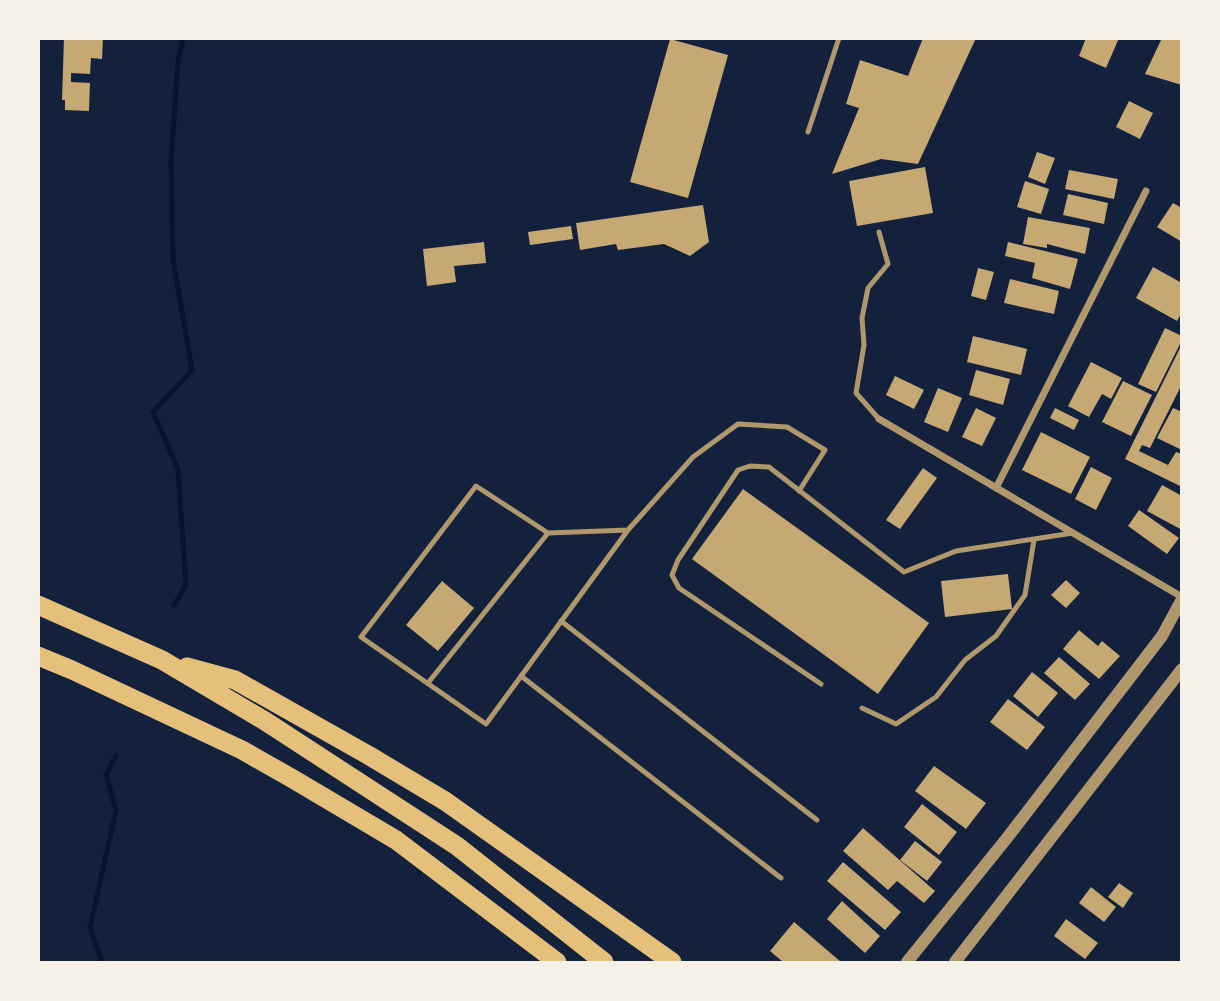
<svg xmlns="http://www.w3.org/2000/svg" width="1220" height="1001" font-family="Arial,sans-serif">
	<rect width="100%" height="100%" fill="#14213d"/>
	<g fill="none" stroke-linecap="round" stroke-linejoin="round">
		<g stroke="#0b132b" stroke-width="5">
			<path d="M174,605L186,585L178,469L153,412L192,370L173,259L171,159L178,62L183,38"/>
			<path d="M102,962L90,928L116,810L106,775L116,755"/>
		</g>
	</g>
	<g fill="#c6a872">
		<path d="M64,38H103L102,59L91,58L90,74L71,73V82L90,83L89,111L65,110V100H62Z"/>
		<path d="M923,38H976L918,164L881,159L832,174L859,108L846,104L860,60L908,76Z"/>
		<path d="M1086,38H1119L1106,68L1079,56Z"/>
		<path d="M1162,38H1182V85L1145,74Z"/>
		<path d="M670,39L728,55L688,198L630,182Z"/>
		<path d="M1129,101L1153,113L1140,139L1116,127Z"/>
		<path d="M1037,152L1055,158L1045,184L1028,177Z"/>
		<path d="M925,167L933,213L857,226L849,181Z"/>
		<path d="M1069,170L1118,179L1114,199L1065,189Z"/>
		<path d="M1025,181L1049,189L1041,214L1017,207Z"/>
		<path d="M1068,194L1108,203L1104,224L1063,215Z"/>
		<path d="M1173,203L1182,208V242L1157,227Z"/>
		<path d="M703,205L709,242L690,256L664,244L618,250L616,244L580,250L576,223Z"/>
		<path d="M1028,217L1090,228L1085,254L1047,244V248L1023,244Z"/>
		<path d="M571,226L573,239L530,245L528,232Z"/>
		<path d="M484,242L486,263L454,266L456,282L427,286L423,249Z"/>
		<path d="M1008,242L1078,259L1070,289L1032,278L1035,263L1005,256Z"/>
		<path d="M1153,267L1182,283V312L1177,321L1136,298Z"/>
		<path d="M978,268L994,272L986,300L971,296Z"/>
		<path d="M1010,279L1059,291L1054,314L1004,303Z"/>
		<path d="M1165,328L1182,336V340L1156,392L1138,384Z"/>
		<path d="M973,336L1027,349L1021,375L967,362Z"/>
		<path d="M1182,344V384L1150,448L1142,445L1139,451L1168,465L1176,452L1182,454V487L1125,459Z"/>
		<path d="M1091,362L1122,378L1111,399L1102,394L1089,417L1068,406Z"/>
		<path d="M976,370L1010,379L1003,405L969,395Z"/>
		<path d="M895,376L924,390L914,409L886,395Z"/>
		<path d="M1123,381L1152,395L1131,436L1102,422Z"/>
		<path d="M938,388L962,398L948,432L924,422Z"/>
		<path d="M976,408L996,418L982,446L962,437Z"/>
		<path d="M1055,408L1079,420L1074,430L1050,418Z"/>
		<path d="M1173,408L1182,412V450L1157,438Z"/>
		<path d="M1041,432L1090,457L1071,494L1022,470Z"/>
		<path d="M1091,467L1112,478L1096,510L1075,499Z"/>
		<path d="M923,468L937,478L900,529L886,520Z"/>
		<path d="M1162,485L1182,496V530L1147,511Z"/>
		<path d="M743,489L929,623L878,694L692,559Z"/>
		<path d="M1139,510L1179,538L1167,554L1128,526Z"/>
		<path d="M1008,574L1012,609L945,617L941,581Z"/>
		<path d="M1066,580L1080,593L1066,608L1051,595Z"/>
		<path d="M442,581L474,608L438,651L406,625Z"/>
		<path d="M1079,630L1098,646L1102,641L1120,656L1099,679L1063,649Z"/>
		<path d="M1059,657L1090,684L1075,700L1044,673Z"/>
		<path d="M1032,672L1058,693L1038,717L1013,696Z"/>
		<path d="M1008,699L1045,727L1027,750L990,722Z"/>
		<path d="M934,766L986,803L966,829L915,791Z"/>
		<path d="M922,804L957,832L939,855L904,827Z"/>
		<path d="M863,828L935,891L924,903L897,881L888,890L843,851Z"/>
		<path d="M915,841L942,862L927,881L900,860Z"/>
		<path d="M843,862L901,912L885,930L827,881Z"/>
		<path d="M1119,883L1133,893L1123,908L1108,897Z"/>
		<path d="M1091,887L1116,907L1104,922L1079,903Z"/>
		<path d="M842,901L880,936L865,953L827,919Z"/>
		<path d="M1066,919L1098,943L1085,959L1054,936Z"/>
		<path d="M794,922L841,962H783L770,951Z"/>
	</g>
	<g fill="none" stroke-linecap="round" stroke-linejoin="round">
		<g stroke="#b1986c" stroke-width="5">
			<path d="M808,132L839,38"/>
			<path d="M879,232L888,264L868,288L862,318L864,345L856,393L879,419"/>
			<path d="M628,530L548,533L476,486L361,637L486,724L628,530L693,457L738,424L787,427L825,450L799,491"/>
			<path d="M561,621L817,820"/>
			<path d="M521,676L781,878"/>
			<path d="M428,683L548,533"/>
			<path d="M821,684L679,588L672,575L678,560L738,470L750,466L769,467L904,572L956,551L1073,533"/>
			<path d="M862,708L896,724L936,697L965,660L996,636L1025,595L1034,540"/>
		</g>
		<g stroke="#b1986c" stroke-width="7">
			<path d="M879,419L1182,597"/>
			<path d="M996,488L1146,191"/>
		</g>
		<g stroke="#b1986c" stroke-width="12">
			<path d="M907,962L1007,838L1162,636L1182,599"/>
			<path d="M955,962L1182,669"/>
		</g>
		<g stroke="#e5c07b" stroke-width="19">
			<path d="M38,605L162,660L265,721L457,846L604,962"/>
			<path d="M38,656L72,670L242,750L293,779L396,840L557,962"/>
			<path d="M187,667L235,680L368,755L445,801L672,962"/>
		</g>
	</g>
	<rect width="1220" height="1001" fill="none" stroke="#f6f1e7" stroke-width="80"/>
</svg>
